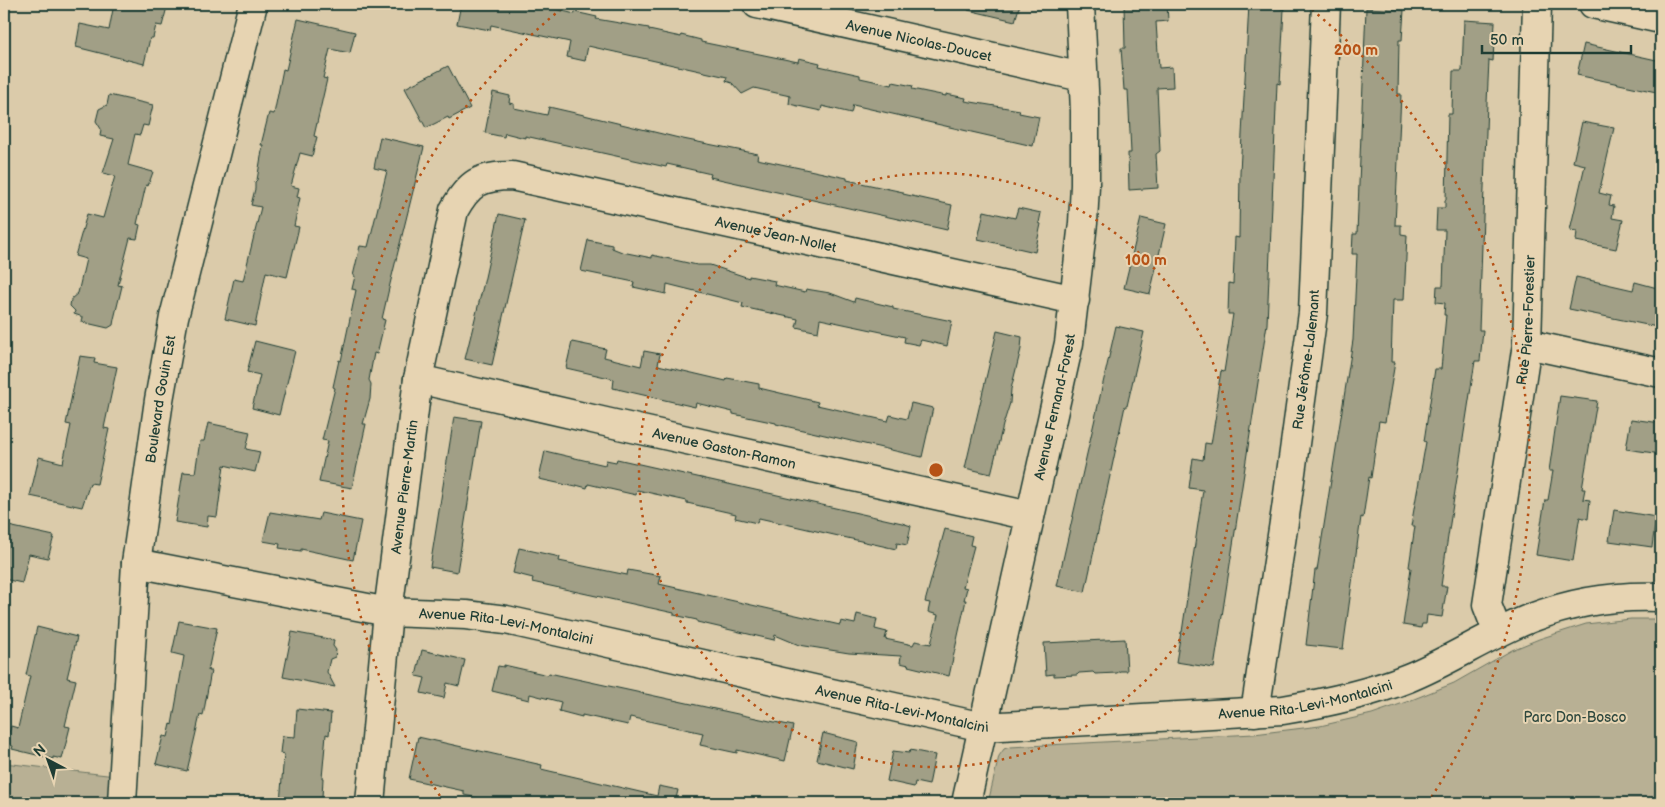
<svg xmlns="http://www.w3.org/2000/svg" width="1665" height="807" font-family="'Balsamiq Sans',sans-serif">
	<rect width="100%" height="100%" fill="#dbcbaa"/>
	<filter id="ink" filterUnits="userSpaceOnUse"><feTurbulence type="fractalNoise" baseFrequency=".02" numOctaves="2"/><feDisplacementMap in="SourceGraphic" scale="10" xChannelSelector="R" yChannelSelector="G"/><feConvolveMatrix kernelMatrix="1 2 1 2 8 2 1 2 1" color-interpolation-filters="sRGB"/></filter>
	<g filter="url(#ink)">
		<g fill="#b8b094" stroke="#6c7664">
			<path d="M1631,619H1661V803H988L999,756L1004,749L1010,747L1254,734L1320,726L1372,714L1409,701L1454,683L1512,650L1539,639L1586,624Z"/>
			<path d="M4,763L124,777L122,803H4Z"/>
		</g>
		<g fill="#a19f86" stroke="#1f3d34">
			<path d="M114,4H152L167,7L162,26L156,25L153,38H150L144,64L76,47L80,24L109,30Z"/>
			<path d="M461,4H543L542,6L575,14V12L597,17L596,19L649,28V30L681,37V35L701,40V42L798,62L799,58L820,63L819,66L860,75V78L892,85L893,82L913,86L912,89L946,96V94L966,98L965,101L1020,110L1019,113L1039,117L1033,146L853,105L851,113L822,106L821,111L789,104L790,96L754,88L742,94L732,83L726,81L727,77L588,46L585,61L567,57L570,42L491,25L490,30L457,24Z"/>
			<path d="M969,4H1020L1015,21L968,10Z"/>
			<path d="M1124,4H1167L1168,21L1156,22L1159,68L1172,67L1173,87L1157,88L1160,151L1156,154L1158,188L1129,190L1128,153H1131L1128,90H1124L1121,48H1125Z"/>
			<path d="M1249,4H1281V9H1284L1280,84L1277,83L1267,324L1214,668L1176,662L1181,632H1182L1203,490L1189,488L1193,458L1203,460L1205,443L1211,444L1218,402L1216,401L1221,371L1224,372L1233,314H1228L1229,283L1233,284L1235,237L1239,238L1240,172Z"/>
			<path d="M1366,8L1404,10L1402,40H1399L1398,94H1401L1395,225H1401V234L1407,235L1406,257L1404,300H1393L1391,362H1395L1385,422L1379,421L1371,478L1369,477L1363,518L1361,517L1343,649L1306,645L1315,570H1317L1353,340L1357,254H1352L1353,234H1357Z"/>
			<path d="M298,19L355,32L350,53L330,49L323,78L327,79L314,136L317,137L312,156L300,153L291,186L299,188L297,197L300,198L294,226L299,227L287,277L266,272L255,326L225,319L234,279L243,281L261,207L251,205L255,189V182L257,180L263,145H261L269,113L274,114L283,69L286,70Z"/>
			<path d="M1464,20L1495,22L1493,61L1489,60L1487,103L1479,330H1483L1480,361H1475L1447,543L1441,586H1447L1442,617L1427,615L1426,624H1422L1421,628L1403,625L1411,568L1409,567L1415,526H1411L1426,442L1424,441L1435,369H1441L1446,315H1444L1445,303L1436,302L1437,286H1443L1445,230H1436L1437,208H1445V200H1446L1448,114H1452L1453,71H1462Z"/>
			<path d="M1584,44L1661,61V93L1577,75Z"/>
			<path d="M448,66L470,108L449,119L448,117L426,128L405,88Z"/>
			<path d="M493,92L510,96L509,103L514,104V108L547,115L549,107L584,115L683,139L758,154L757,159L847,178V180L903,192V194L952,205L947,230L710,177L711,174L667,164L666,167L525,136V138L505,133L504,137L485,133Z"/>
			<path d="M109,95L153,105L148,126L143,125L140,135L135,134L128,165L153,172L148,186L146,185L137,224L140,225L137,239L130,238L118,285L122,286L114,319L113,325L108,328L82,322L83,317L74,314L75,311L70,306L71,299L78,293L86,259L75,256L87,214L103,218L115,176L103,173L114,139L100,136L101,129L96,121L99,109L107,105Z"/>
			<path d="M1582,122L1614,128L1599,193L1611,196L1609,205L1614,206L1612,218L1623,220L1616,249L1576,241L1577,231L1570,230L1585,165L1573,162Z"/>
			<path d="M380,137L424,147L390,284L382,319L385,320L377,354L374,353L369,380L371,384L370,399L363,424H366L352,488L319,482L328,441L322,440L335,388L333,387L339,360L341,361L356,290L352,289L355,276H353L360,246L368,247L387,171L374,168Z"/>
			<path d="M1018,208L1041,213L1039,223L1041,224L1035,252L978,239L984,211L1015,218Z"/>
			<path d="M499,214L525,220L492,365L465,359L484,282Z"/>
			<path d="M1141,218L1166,224L1150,294L1124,288Z"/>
			<path d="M588,240L612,245V248L622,252L652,258V255L697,265H710L749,278V276L775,281L774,285L805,292L806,289L830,293L854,302L855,298L893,307V309L952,321L947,346L921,340L919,345L904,342L905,337L820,319L818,332L796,327L798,319L742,307L743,303L667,284L666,294L633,287L634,282L581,271Z"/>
			<path d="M1576,277L1633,290L1635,282L1661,289V308L1657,327L1569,309Z"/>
			<path d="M1116,326L1144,332L1127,406H1125L1085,592L1057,586Z"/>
			<path d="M997,331L1022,337L1021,349L1011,389L1010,403L1003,425L991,474L965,468Z"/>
			<path d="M255,341L295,351L279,415L252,408L260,375L247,372Z"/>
			<path d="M572,342L606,349L604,357L641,366L644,351L660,354L658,365L726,381L727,378L759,384V388L818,402L817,405L888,421L890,415L907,419L911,403L933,408L922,457L776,424V423L733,414V412L696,403L695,407L613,388L614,379L566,368Z"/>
			<path d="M80,356L95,358L94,363L117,367L104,428L109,429L97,484L90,483L82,507L30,496L39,457L63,463L71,425L66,424Z"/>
			<path d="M1560,396L1597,401L1582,489H1585L1583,499L1590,500L1588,519L1580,517L1579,521L1573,561L1536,555L1545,500H1548L1553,471H1549Z"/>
			<path d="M454,417L481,421L457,572L430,567Z"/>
			<path d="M1631,419L1661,423V454L1626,449Z"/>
			<path d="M208,423L250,432L246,449L260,452L255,472L224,465L217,517L208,516L207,527L175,522L183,472L195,473L200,441H204Z"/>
			<path d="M545,451L605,465L606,460L616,462L617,459L902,523L911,526L907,545L897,543L896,549L759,518L757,523L735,518L736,514L687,503V501L637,490L636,495L588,484L587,488L576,485V487L539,479Z"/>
			<path d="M1614,510L1656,517L1652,547L1609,541Z"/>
			<path d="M270,512L319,520L321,513L361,521L353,560L301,549V551L279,548L280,544L263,541Z"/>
			<path d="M4,525L54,536L48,558L29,554L22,583L4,579Z"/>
			<path d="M945,529L972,536L970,545L974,546L963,587L967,588L964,600H966L949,676L908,666L909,665L900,663L901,656L849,653L799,645L775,635L774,640L697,622V620L674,615V613L532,582L533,578L513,573L519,548L560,557L559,561L627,575L628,570L661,576L659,584L840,625L841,621L855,624L857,614L877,619L875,629L887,632L885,639L913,645L915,641L931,644L938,615L928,612L930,603L925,602Z"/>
			<path d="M179,621L217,628L208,671H211L203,716L200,715L187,771L156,764L163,736L168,737L171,724L172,725L184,656L172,653Z"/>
			<path d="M37,627L77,637L67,678L76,680L65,726L70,727L62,759L53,757V759L12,749L13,746L6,744L11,726L18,728L30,676L26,675Z"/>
			<path d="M292,632L334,640L333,646L336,650L335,657L330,659L327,672L335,687L283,677Z"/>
			<path d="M1125,639L1127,671H1120L1117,673L1095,674L1093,672L1079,673L1077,675L1054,676V674L1046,675L1044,643Z"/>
			<path d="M422,650L465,660L459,686L447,683L444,698L421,693L425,678L416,676Z"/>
			<path d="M504,665L548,675L549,673L793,726L785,761L737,750V753L700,745L703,733L630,717L628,725L582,715V717L559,711L561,702L530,694L529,700L492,691L498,666L504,667Z"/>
			<path d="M297,709L331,713L329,735L326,734L322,778H323L322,798H319V803H280L284,754L280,753L282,736L295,737Z"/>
			<path d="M823,733L858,742L853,769L817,760Z"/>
			<path d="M418,737L542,765L541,769L657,796L659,786L678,790L675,803H500L464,795V791L409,779Z"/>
			<path d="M910,750L935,755L929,785L915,782L914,787L887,781L893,751L909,753Z"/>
		</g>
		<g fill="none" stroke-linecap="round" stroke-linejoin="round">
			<defs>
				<g id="minor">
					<path id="s1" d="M757,4L1082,77"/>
					<path d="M1593,4L1661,19"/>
					<path d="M1527,344L1661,373"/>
					<path id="s2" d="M418,379L610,423L1030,516"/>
					<path id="s3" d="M136,563L388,612L466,615L506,620L983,727L1283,710C1325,703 1368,694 1408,678C1450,661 1488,635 1531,618C1572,602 1617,595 1661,597"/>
					<path id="s4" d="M1498,633L1487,605L1527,344L1537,4"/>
					<path id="s5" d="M1255,712L1286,509L1313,313L1326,4"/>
					<path id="s6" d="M122,803L136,563L159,400L174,317L253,4"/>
					<path id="s7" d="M370,803L388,612L418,379L454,210C469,183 480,176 512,176L1075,300"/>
					<path id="s8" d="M966,803L1069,343L1083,223L1085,185V111L1080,4"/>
				</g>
			</defs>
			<use href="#minor" stroke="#1f3d34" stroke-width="31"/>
			<use href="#minor" stroke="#e7d4b2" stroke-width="28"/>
		</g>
	</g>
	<g fill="none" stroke="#b65216" stroke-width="2.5" stroke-dasharray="2.5 5">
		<circle cx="936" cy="470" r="297"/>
		<path d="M444 802A594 594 0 0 1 566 5M1306 5A594 594 0 0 1 1428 802"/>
	</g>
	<g text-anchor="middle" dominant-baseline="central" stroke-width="4" stroke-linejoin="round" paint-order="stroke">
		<g font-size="14" fill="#1f3d34" stroke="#e7d4b2">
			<text stroke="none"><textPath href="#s1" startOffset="166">Avenue Nicolas-Doucet</textPath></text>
			<text stroke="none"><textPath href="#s7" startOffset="942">Avenue Jean-Nollet</textPath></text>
			<text stroke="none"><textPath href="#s4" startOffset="318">Rue Pierre-Forestier</textPath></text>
			<text stroke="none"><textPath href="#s5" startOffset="356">Rue Jérôme-Lalemant</textPath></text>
			<text stroke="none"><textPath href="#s6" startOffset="406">Boulevard Gouin Est</textPath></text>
			<text stroke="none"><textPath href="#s8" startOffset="406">Avenue Fernand-Forest</textPath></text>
			<text stroke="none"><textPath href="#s2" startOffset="314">Avenue Gaston-Ramon</textPath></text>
			<text stroke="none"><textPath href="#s7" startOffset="318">Avenue Pierre-Martin</textPath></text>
			<text stroke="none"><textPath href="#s3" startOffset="376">Avenue Rita-Levi-Montalcini</textPath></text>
			<text stroke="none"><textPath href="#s3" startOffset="1188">Avenue Rita-Levi-Montalcini</textPath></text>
			<text stroke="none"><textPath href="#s3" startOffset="781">Avenue Rita-Levi-Montalcini</textPath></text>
		</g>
		<g font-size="14" fill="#2e483e" stroke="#e7d4b2">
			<text x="1575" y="717">Parc Don-Bosco</text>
		</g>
	</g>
	<circle cx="936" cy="470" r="8" fill="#b65216" stroke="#e7d4b2" stroke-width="2.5"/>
	<g font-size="15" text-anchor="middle" font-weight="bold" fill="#b65216" stroke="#e7d4b2" stroke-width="4" stroke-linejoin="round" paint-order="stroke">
		<text x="1356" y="55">200 m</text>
		<text x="1146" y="265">100 m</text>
	</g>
	<rect width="1665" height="807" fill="none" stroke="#e7d4b2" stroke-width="20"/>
	<rect x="10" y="10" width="1645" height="787" fill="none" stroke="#1f3d34" stroke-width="2" filter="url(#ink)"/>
	<g transform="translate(48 760) rotate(319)" stroke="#e7d4b2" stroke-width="4" paint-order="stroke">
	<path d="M0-4L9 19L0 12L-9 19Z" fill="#1f3d34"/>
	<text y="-8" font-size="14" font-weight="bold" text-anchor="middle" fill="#1f3d34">N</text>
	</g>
	<path d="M1482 45v8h149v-8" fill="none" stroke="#1f3d34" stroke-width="2.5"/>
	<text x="1490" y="45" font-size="15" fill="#1f3d34" stroke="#e7d4b2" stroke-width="4" paint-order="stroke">50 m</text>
</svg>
